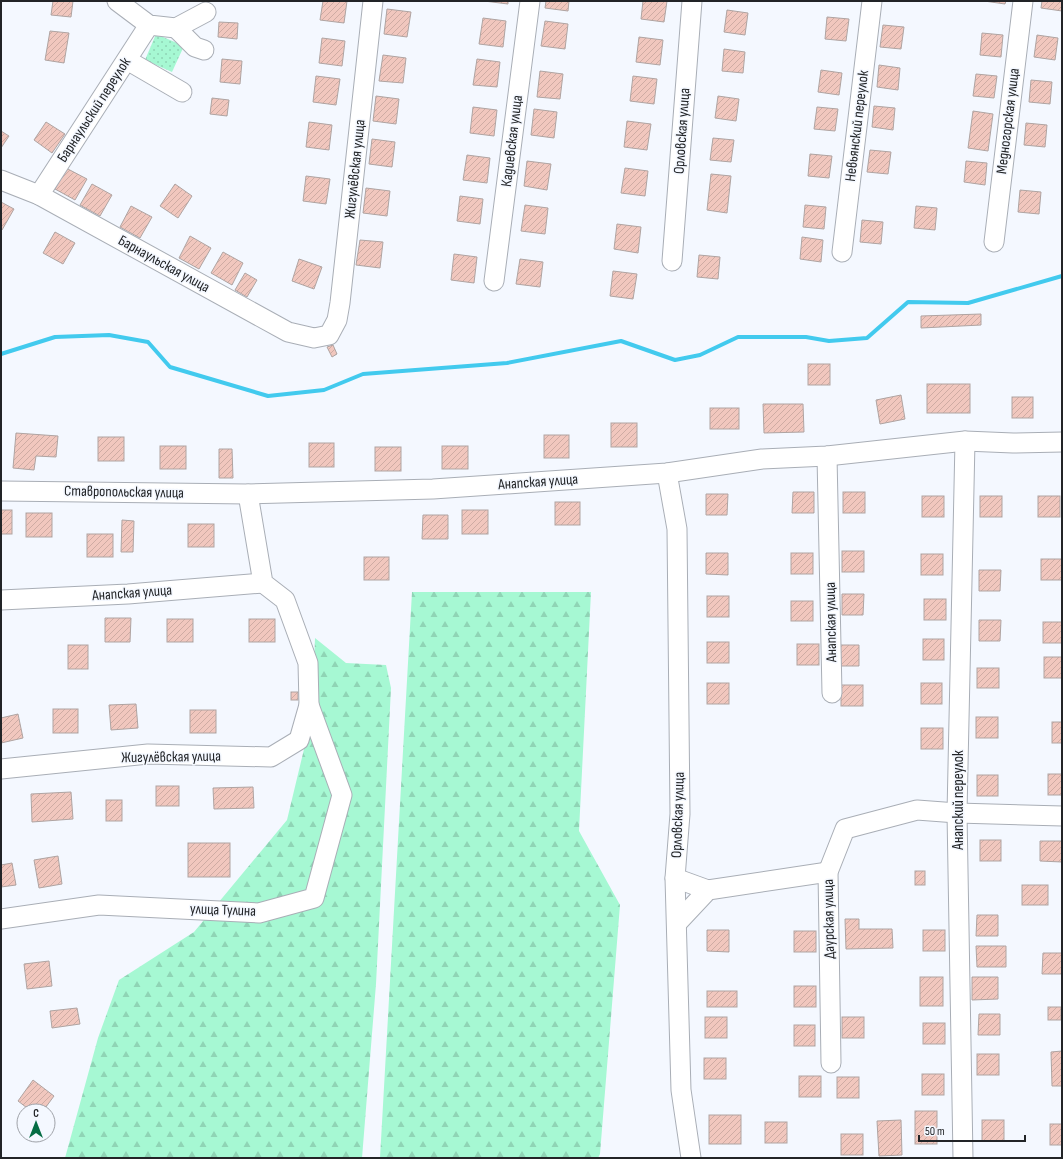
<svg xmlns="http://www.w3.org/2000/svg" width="1063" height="1159" font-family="'Sofia Sans Condensed',sans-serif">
	<defs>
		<pattern id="grass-dots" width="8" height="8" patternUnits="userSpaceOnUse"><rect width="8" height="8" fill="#a6f8d3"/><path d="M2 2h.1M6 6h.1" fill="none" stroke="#8fd4b5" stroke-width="1.8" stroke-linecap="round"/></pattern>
		<pattern id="forest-firs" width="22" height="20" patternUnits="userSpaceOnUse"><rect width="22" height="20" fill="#a6f8d3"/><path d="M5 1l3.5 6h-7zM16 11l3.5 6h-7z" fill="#8fd4b5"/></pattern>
		<pattern id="building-hatch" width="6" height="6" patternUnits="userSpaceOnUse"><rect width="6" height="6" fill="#f1c7be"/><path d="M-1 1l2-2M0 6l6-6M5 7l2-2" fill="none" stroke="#ceaba3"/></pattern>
	</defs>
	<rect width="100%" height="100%" fill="#f4f8ff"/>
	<path fill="url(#grass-dots)" d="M156,34L184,46L172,72L145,60Z"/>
	<g fill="url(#forest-firs)">
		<path d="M412,592H591L579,831L620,905L600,1154L598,1158H380Z"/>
		<path d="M315,638L346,663L386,665L391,688L376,984L362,1158H65L98,1038L119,980L194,932L287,820L305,745L313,693Z"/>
	</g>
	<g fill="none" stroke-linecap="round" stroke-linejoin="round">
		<path stroke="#42caee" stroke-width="4" d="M1,354L55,337L109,335L148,342L170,367L268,396L324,390L363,374L507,363L621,341L675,360L700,355L738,337H806L829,341L867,338L908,302L968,303L1062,276"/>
	</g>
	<g fill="url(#building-hatch)" stroke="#afa4a2">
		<path d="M53,1H73L71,17L51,15Z"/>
		<path d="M323,1H347L344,23L320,20Z"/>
		<path d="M484,1H508V4Z"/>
		<path d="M546,1H569L568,11L545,8Z"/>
		<path d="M643,1H667L664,22L641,19Z"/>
		<path d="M984,1H1006L1005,4Z"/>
		<path d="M1042,1H1062V11L1041,8Z"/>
		<path d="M387,9L411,12L407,37L384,34Z"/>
		<path d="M727,10L748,13L745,35L724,32Z"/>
		<path d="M827,17L849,19L846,41L825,39Z"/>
		<path d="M483,18L506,21L503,47L479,44Z"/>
		<path d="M545,21L568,24L565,49L541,46Z"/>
		<path d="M219,22L238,23L237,39L218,37Z"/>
		<path d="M883,25L904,27L901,49L880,47Z"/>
		<path d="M50,31L69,33L64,63L45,60Z"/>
		<path d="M982,33L1003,35L1001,57L980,55Z"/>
		<path d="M1037,35L1058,38L1055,60L1034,57Z"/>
		<path d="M639,37L663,40L660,65L636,62Z"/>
		<path d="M322,38L345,41L342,66L319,63Z"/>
		<path d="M724,49L745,52L743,73L722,71Z"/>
		<path d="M383,55L406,58L403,83L379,81Z"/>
		<path d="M222,59L242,61L240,84L220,82Z"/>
		<path d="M477,59L500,62L497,87L473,85Z"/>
		<path d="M879,65L900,68L898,90L877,87Z"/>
		<path d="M821,70L842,73L839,95L818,92Z"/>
		<path d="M540,71L563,74L560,99L537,97Z"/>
		<path d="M976,74L997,76L994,98L973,96Z"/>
		<path d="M316,76L340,79L336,105L313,102Z"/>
		<path d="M633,76L657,79L654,104L630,101Z"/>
		<path d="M1031,80L1052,82L1050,104L1029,102Z"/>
		<path d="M376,96L399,99L396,124L373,121Z"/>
		<path d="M718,96L739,99L736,121L715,118Z"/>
		<path d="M212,98L229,100L227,116L210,114Z"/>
		<path d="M874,106L895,108L893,130L872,127Z"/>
		<path d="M473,107L497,110L494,136L470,133Z"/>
		<path d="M817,107L838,109L835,131L814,129Z"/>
		<path d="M534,109L557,112L554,138L531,135Z"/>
		<path d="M973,111L993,114L988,151L968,148Z"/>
		<path d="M627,121L651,124L647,150L624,147Z"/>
		<path d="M46,122L65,134L52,153L34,140Z"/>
		<path d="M309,122L332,125L329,150L306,147Z"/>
		<path d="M1026,123L1047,125L1045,147L1024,145Z"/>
		<path d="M1,131L9,136L1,148Z"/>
		<path d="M713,138L734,140L731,162L710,160Z"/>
		<path d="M372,139L395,142L392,167L369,164Z"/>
		<path d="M870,150L891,152L888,174L867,172Z"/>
		<path d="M810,154L832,156L829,178L808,176Z"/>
		<path d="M467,155L490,158L487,183L463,180Z"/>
		<path d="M527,161L551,164L547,190L524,186Z"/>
		<path d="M966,161L987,163L985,185L964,182Z"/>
		<path d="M66,168L87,179L75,200L55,189Z"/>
		<path d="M625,168L648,171L645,196L621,193Z"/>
		<path d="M711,174L731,176L727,213L707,210Z"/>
		<path d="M306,176L330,179L326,204L303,201Z"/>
		<path d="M92,184L112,195L100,216L80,205Z"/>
		<path d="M175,184L192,196L178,218L160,206Z"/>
		<path d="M366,188L390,191L387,216L363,213Z"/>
		<path d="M1020,190L1041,192L1039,214L1018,212Z"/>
		<path d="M460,196L483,199L480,224L457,221Z"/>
		<path d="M1,202L14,209L2,230H1Z"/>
		<path d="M525,205L548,208L545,234L521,231Z"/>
		<path d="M805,205L826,207L824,229L803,227Z"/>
		<path d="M131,206L152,217L140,238L120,227Z"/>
		<path d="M916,206L937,208L935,230L914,228Z"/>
		<path d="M862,220L883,222L881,244L860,242Z"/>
		<path d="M617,224L641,227L638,253L614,249Z"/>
		<path d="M55,232L75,243L63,264L43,253Z"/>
		<path d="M190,236L211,248L199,269L179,258Z"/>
		<path d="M802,237L823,240L821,262L800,259Z"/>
		<path d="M360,240L383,242L380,268L356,265Z"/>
		<path d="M223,252L243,263L232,285L211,273Z"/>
		<path d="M454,254L477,257L474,283L451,280Z"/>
		<path d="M699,255L720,257L718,279L697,277Z"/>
		<path d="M299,259L322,267L314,289L292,281Z"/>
		<path d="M520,259L543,262L540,287L516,284Z"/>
		<path d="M613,271L637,274L633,299L610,296Z"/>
		<path d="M245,273L257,280L247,297L235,290Z"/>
		<path d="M981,314V325L921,328V316Z"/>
		<path d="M333,345L337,354L332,357L327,347Z"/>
		<rect x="808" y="364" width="22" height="21"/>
		<rect x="927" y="384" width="43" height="29"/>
		<path d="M901,395L905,419L880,424L876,400Z"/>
		<rect x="1012" y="397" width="21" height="21"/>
		<path d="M763,404H803L804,432L764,433Z"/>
		<rect x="710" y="408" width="29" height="21"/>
		<rect x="611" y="423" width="26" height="24"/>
		<path d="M16,433L58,436L56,457L36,456L34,470L13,468Z"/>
		<rect x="544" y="435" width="25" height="23"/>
		<rect x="98" y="437" width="26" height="24"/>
		<rect x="309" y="443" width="25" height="24"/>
		<rect x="160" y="446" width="26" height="23"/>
		<rect x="442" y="446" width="26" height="23"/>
		<rect x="375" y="447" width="26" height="24"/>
		<path d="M219,449H232L233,478H219Z"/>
		<path d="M793,492H814V513H792Z"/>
		<rect x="843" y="492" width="22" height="21"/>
		<path d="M706,494H728L727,515H706Z"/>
		<rect x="922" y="496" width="22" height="21"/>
		<rect x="980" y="496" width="22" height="21"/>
		<rect x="1038" y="496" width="22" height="21"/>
		<rect x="555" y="502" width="25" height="23"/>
		<rect x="1" y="510" width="11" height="24"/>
		<rect x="462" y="510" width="26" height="24"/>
		<rect x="26" y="513" width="26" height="24"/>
		<path d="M423,515H448V539H422Z"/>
		<path d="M122,520L134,521L133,552H121Z"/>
		<rect x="188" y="524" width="26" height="23"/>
		<rect x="87" y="534" width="26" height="23"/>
		<rect x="842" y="551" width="22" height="21"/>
		<path d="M706,553H728V575L706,574Z"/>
		<rect x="791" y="553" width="22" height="21"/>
		<rect x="921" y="554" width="22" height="21"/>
		<rect x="364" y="557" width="25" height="23"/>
		<rect x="1041" y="559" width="21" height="21"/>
		<path d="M979,570H1001L1000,591H979Z"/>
		<path d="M842,594H864L863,615H842Z"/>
		<rect x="707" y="596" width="22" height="21"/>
		<rect x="924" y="599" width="22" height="21"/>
		<rect x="791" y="601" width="22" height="20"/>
		<path d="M105,618H131L130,642H105Z"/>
		<rect x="167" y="619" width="26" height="23"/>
		<rect x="249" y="619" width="26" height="23"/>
		<path d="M979,620H1001L1000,641H979Z"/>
		<rect x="1043" y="622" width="19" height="21"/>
		<rect x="923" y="639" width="21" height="21"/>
		<rect x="707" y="642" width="22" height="21"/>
		<rect x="797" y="644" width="22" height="21"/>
		<rect x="68" y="645" width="20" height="24"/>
		<path d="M838,645H859V666H837Z"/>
		<rect x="1044" y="657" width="18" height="21"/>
		<rect x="977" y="668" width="22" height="20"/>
		<rect x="707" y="683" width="22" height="21"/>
		<rect x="921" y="683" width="21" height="21"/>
		<rect x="841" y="685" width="22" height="21"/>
		<rect x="291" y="692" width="7" height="8"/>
		<path d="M136,704L138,728L111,730L109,705Z"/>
		<rect x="53" y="709" width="25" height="24"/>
		<rect x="190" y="710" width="26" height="23"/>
		<path d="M18,714L23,738L1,743V718Z"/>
		<rect x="976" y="717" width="22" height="21"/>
		<rect x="1052" y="722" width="10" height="21"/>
		<rect x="921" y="728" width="22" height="21"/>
		<rect x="1048" y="774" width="14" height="21"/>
		<rect x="977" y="775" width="21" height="21"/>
		<rect x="156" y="786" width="23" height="20"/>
		<path d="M253,787L254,808L214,809L213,788Z"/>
		<path d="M71,792L73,819L32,822L31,794Z"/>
		<rect x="106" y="800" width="16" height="21"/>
		<rect x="980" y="840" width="21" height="21"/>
		<path d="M1040,841H1062V862L1040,861Z"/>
		<rect x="188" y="843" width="42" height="34"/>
		<path d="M58,856L62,884L39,888L34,860Z"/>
		<path d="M12,863L16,885L1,887V865Z"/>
		<rect x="915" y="871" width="10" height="14"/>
		<rect x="1022" y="885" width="26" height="20"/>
		<path d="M977,915H998V936H976Z"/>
		<path d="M845,919H859V929H892L893,948L846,949Z"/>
		<path d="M707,930H729V952L707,951Z"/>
		<rect x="923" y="930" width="22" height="21"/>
		<rect x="794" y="931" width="22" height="21"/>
		<path d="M976,946H1006V967H977Z"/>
		<path d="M1043,953H1062V974H1042Z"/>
		<path d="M49,961L52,986L27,989L24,964Z"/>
		<rect x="920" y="977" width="23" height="29"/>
		<path d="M972,977H998V999L972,1000Z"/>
		<rect x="794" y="986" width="22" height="21"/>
		<rect x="707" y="991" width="30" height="16"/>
		<rect x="1048" y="1007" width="13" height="13"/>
		<path d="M77,1008L80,1024L52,1028L50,1011Z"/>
		<path d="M979,1014H1000V1035H978Z"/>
		<rect x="705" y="1017" width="22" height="21"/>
		<rect x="842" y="1017" width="22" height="21"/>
		<rect x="923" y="1023" width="22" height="21"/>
		<rect x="794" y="1025" width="21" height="21"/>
		<path d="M1062,1051V1086H1052L1051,1052Z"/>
		<rect x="977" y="1054" width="22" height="21"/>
		<rect x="704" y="1058" width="22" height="21"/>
		<rect x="922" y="1074" width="22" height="21"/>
		<rect x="799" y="1076" width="22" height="21"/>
		<rect x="837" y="1077" width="22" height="21"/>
		<path d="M33,1080L54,1096L43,1111H31L18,1101Z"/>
		<rect x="915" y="1111" width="22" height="33"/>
		<rect x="709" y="1115" width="32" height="29"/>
		<path d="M901,1120L902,1155L879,1156L877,1121Z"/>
		<rect x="982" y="1120" width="22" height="21"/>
		<rect x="765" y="1122" width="22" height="21"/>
		<rect x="1050" y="1124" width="12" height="21"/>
		<rect x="841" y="1134" width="22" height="21"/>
	</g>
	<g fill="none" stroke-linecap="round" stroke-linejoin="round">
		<defs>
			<g id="minor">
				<path d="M117,1L149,25L176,28L206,12"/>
				<path d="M176,28L195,47L204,50"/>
				<path d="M127,60L182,92"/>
				<path d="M1,180L39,195L288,332L314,338L329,335L337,320L340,303L373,1"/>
				<path d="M39,195L149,25"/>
				<path d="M994,242L1023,1"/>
				<path d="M842,252L872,1"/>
				<path d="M672,261L692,1"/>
				<path d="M494,281L530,1"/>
				<path d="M827,456L832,693"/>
				<path d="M667,473L677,529L680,814L675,878L681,1090L691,1158"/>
				<path d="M1,491L248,494L433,489L667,473L762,459L827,456L965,441L1013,443L1062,442"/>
				<path d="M1,600L128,594L263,583"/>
				<path d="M1,769L148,754L271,757L299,740L309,705L308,663L285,600L263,583L248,494"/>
				<path d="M675,878L708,890"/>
				<path d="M1,919L99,905L259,913L314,898L342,795L309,705"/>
				<path d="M678,922L708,890L828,872"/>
				<path d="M831,1063L828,872L845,829L917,810L957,813L1062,816"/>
				<path d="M963,1158L957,813L965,441"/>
			</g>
		</defs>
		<use href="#minor" stroke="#a9aeb6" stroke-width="21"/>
		<use href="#minor" stroke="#fff" stroke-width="19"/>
	</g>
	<g text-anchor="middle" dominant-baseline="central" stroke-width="3" stroke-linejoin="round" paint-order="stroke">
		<g font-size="15" fill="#222427" stroke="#f4f8ff">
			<text transform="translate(94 110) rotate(-57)">Барнаульский переулок</text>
			<text transform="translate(1008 121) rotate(-83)">Медногорская улица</text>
			<text transform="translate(857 126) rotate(-83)">Невьянский переулок</text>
			<text transform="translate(682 131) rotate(-86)">Орловская улица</text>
			<text transform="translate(512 141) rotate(-83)">Кадиевская улица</text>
			<text transform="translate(355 169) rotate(-84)">Жигулёвская улица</text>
			<text transform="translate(164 264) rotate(29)">Барнаульская улица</text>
			<text transform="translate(538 482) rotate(-4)">Анапская улица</text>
			<text transform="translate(124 492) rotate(1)">Ставропольская улица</text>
			<text transform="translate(132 593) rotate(-4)">Анапская улица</text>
			<text transform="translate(831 622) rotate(-91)">Анапская улица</text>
			<text transform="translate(171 757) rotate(-1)">Жигулёвская улица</text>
			<text transform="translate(958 800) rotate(-90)">Анапский переулок</text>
			<text transform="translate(678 815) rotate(-88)">Орловская улица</text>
			<text transform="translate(223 910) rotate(2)">улица Тулина</text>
			<text transform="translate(829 919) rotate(-91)">Даурская улица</text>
		</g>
	</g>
	<rect width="1063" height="1159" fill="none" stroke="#222427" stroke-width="4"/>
	<g transform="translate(36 1123)"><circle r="19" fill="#f4f8ff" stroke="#a0a3a9"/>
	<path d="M0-3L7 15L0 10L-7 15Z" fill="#056d44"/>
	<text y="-6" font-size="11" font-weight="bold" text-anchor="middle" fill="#222427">С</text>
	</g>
	<path d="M919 1135v6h106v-6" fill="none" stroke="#222427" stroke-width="2"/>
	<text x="925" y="1135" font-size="12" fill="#222427" stroke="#f4f8ff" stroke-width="3" paint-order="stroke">50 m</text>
</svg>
